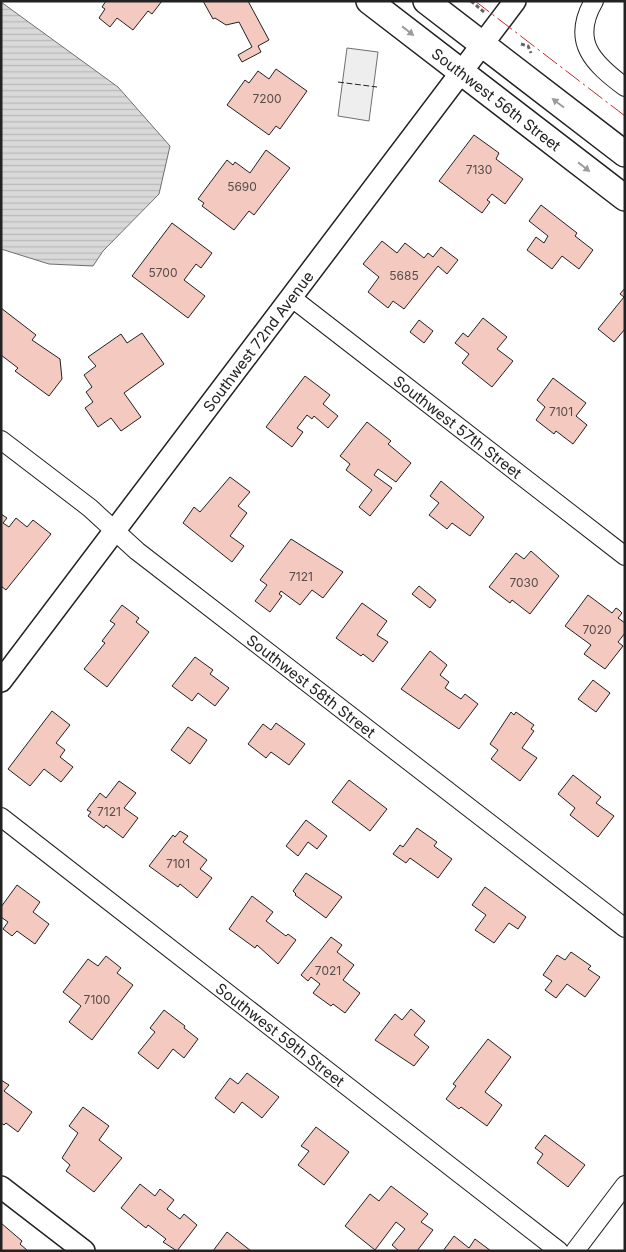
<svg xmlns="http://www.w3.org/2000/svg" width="626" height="1252" font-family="Inter,sans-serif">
	<defs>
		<pattern id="water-rules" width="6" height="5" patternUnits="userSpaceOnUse" patternTransform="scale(1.25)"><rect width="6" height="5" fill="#d9d9d9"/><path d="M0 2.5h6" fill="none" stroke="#bababa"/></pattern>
	</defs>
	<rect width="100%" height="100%" fill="#fff"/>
	<path fill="#eee" stroke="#6f6f6f" d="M347,48L378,52L369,121L338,116Z"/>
	<path fill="url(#water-rules)" stroke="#6f6f6f" d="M1,2L118,87L170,146L159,194L103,251L93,266L49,264L1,249Z"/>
	<g fill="#f3c9c0" stroke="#222">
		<path d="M106,1H162L152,14L148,11L133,30L117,18L110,27L99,18L105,9L102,7Z"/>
		<path d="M203,1H248L269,40L258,46L261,52L242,62L238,55L252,47L239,22L226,25L215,18L213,19Z"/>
		<path d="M276,69L307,91L280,129L276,126L269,135L227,105L245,80L249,83L258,71L269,79Z"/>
		<path d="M474,135L499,153L496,159L523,179L505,204L492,194L487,200L490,202L482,213L439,181Z"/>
		<path d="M266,150L290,168L254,215L249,211L234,230L202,206L204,203L198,199L227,160L233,165L235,162L250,173Z"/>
		<path d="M541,205L577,233L575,236L593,250L579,269L562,256L552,269L527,250L536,237L544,243L548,236L529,221Z"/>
		<path d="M172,223L212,253L201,268L196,264L184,280L205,296L188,318L132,276Z"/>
		<path d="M382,241L397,253L405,243L424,258L428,253L433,257L441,247L458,260L447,274L438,266L404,309L393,301L388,308L368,292L379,277L363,264Z"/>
		<path d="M625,288V329L614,342L598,329L624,297L620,294Z"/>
		<path d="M1,308L36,335L32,340L60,359L62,379L49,396L15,371L18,368L1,355Z"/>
		<path d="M483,318L507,337L497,349L513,361L492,387L462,363L469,354L455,343L463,333L468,337Z"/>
		<path d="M419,320L433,331L424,343L410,332Z"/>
		<path d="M142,333L164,364L124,393L141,417L121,431L111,418L98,427L85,408L93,402L86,392L92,387L84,375L96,366L88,357L121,334L127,343Z"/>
		<path d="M305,376L330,395L323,404L338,416L328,428L314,416L312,419L307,415L297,428L303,432L292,447L266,427Z"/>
		<path d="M553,378L586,403L576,416L587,425L573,444L556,431L554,434L536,420L545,407L537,400Z"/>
		<path d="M367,422L391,441L388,444L411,463L396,482L378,469L374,475L392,488L370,516L359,507L372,490L346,470L350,464L340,456Z"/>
		<path d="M230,477L250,492L238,506L247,513L230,536L244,546L232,562L183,523L194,507L200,512Z"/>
		<path d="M441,481L484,517L470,536L452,523L447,529L429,515L439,503L430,496Z"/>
		<path d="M1,514L7,518L3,523L9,527L16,518L27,527L33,520L51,534L6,590L1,586Z"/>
		<path d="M291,539L343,572L323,598L312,590L300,605L281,591L279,594L282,596L270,612L255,601L267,585L260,580Z"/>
		<path d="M531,551L559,576L530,614L512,600L510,603L489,587L516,553L524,559Z"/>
		<path d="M419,586L436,600L430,608L412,594Z"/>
		<path d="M588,595L612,613L616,608L619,610L622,613L618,618L625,623V633L618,642L623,646L605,669L584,654L591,645L565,626Z"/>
		<path d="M362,603L387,621L377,635L388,642L373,662L363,654L361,656L336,638Z"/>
		<path d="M122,605L139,618L136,622L149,632L107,687L84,669L105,643L102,641L115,624L110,621Z"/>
		<path d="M430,651L447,665L440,675L449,682L445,688L461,699L465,694L478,704L459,729L401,689Z"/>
		<path d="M195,657L213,670L210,674L229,688L215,706L198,693L192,701L172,686Z"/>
		<path d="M593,680L610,693L596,712L578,699Z"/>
		<path d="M52,711L70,725L56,743L65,750L60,757L73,767L61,782L44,769L30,786L8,769Z"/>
		<path d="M511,712L514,715L516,712L534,725L531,729L534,731L522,748L537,758L520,781L491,759L498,750L490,744Z"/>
		<path d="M276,723L305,744L289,765L271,752L266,758L248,744L263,724L271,730Z"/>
		<path d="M188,727L207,740L190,764L171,750Z"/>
		<path d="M573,775L601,797L596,803L614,816L598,837L570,815L575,808L558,794Z"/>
		<path d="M349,780L387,809L370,831L332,802Z"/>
		<path d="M119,781L136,793L124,808L138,818L123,838L106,825L104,828L88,816L91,812L87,810L100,793L106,798Z"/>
		<path d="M306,820L327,836L317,849L308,842L298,856L286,846Z"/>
		<path d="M417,828L437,842L434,846L452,859L438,878L410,858L406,863L393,854L400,845L403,847Z"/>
		<path d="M180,831L188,836L183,842L207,860L200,869L212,878L197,898L180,884L178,887L149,866L173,835L175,837Z"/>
		<path d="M306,873L342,897L326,918L295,895L296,894L293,891Z"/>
		<path d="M17,885L40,902L33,912L49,924L35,944L17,931L12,936L3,929L8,922L1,917V907Z"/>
		<path d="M485,887L526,917L518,929L509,923L494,943L475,930L486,915L472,905Z"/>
		<path d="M252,896L273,912L266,921L286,936L288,934L296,940L278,964L257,945L255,948L229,929Z"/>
		<path d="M331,937L342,945L337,952L354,965L343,980L360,993L345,1013L333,1004L331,1006L313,993L320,984L311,977L308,981L301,975Z"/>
		<path d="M571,952L591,966L588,969L600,977L585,997L567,984L556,998L545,990L552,981L543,975L557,955L565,960Z"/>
		<path d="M106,956L121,968L117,973L133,985L92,1040L69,1022L81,1006L63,992L88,959L98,966Z"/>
		<path d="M411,1009L425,1021L414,1035L429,1047L414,1066L375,1040L395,1014L402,1020Z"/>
		<path d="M164,1010L185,1026L184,1028L198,1039L184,1058L173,1049L158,1069L138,1053L155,1032L150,1028Z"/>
		<path d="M488,1039L511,1057L485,1092L502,1105L487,1126L461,1107L459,1109L446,1099L456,1086L453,1084Z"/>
		<path d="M247,1073L279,1097L262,1118L242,1102L234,1113L215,1098L230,1078L238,1084Z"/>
		<path d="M1,1080L9,1085L4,1091L32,1112L18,1132L6,1123L4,1125L1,1123Z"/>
		<path d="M83,1107L109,1126L99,1140L122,1158L94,1192L66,1171L70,1165L62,1158L78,1133L69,1126Z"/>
		<path d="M316,1127L349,1152L324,1185L298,1165L309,1151L301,1146Z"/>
		<path d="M545,1135L585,1165L568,1187L537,1163L543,1154L535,1148Z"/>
		<path d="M140,1184L155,1196L160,1189L174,1200L167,1209L180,1219L184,1214L197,1225L177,1251L163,1242L166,1239L148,1225L146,1228L121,1208Z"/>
		<path d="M391,1186L428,1214L421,1222L433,1230L417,1251H399L392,1245L405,1229L396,1222L375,1250L345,1226L370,1194L379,1201Z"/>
		<path d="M1,1223L22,1241L20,1244L28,1251H1Z"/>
		<path d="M227,1232L251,1251H213Z"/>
		<path d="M454,1236L469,1248L475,1239L491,1251H443Z"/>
	</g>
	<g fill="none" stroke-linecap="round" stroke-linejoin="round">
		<defs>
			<g id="minor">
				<path d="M594,1C570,42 594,64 625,87"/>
				<path id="s1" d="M292,298L625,556"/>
				<path id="s2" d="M1,440L90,508L137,551L625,928"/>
				<path id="s3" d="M1,817L559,1251"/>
				<path d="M575,1251L625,1185"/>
			</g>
			<g id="tertiary">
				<path id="s4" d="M1,681L515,1"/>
				<path d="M1,1187L84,1251"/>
			</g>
			<g id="secondary">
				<path id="s5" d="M369,1L625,198"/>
				<path d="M426,1L625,154"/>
			</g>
		</defs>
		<use href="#minor" stroke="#222" stroke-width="20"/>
		<use href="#tertiary" stroke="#222" stroke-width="24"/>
		<use href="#secondary" stroke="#222" stroke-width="28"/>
		<g stroke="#646464" stroke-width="3" stroke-dasharray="4 2.5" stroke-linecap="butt">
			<path d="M471,1L484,12"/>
			<path d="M521,44L528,46L531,53"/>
		</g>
		<use href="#minor" stroke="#fff" stroke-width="18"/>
		<use href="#tertiary" stroke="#fff" stroke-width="21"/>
		<use href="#secondary" stroke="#fff" stroke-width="25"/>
		<path stroke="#222" stroke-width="1" stroke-dasharray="6 2.5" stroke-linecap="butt" d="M338,82L377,87"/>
		<path stroke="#c62828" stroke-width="1" stroke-dasharray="18 4 2.5 4" stroke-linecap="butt" d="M475,1L625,116"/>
	</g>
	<defs><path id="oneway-solid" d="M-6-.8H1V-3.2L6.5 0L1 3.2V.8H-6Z" transform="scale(1.25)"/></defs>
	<g fill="#9c9c9c">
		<use href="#oneway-solid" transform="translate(408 31) rotate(38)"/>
		<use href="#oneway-solid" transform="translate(558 103) rotate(-143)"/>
		<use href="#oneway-solid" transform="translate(584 167) rotate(38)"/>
	</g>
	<g text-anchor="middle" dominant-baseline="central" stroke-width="4" stroke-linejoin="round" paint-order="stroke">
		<g font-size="12" fill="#564c4a">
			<text x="267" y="98">7200</text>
			<text x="479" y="169">7130</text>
			<text x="242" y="186">5690</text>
			<text x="163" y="272">5700</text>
			<text x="404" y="275">5685</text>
			<text x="561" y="411">7101</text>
			<text x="301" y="576">7121</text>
			<text x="524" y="582">7030</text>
			<text x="597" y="629">7020</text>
			<text x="109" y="811">7121</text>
			<text x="178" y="863">7101</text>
			<text x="328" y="970">7021</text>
			<text x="97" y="999">7100</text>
		</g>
		<g font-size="15" fill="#222" stroke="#fff">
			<text stroke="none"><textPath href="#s5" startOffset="161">Southwest 56th Street</textPath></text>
			<text stroke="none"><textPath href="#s4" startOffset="426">Southwest 72nd Avenue</textPath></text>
			<text stroke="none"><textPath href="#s1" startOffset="210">Southwest 57th Street</textPath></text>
			<text stroke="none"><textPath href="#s2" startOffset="396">Southwest 58th Street</textPath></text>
			<text stroke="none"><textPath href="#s3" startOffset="354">Southwest 59th Street</textPath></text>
		</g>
	</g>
	<rect width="626" height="1252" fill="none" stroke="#222222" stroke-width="5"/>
</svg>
